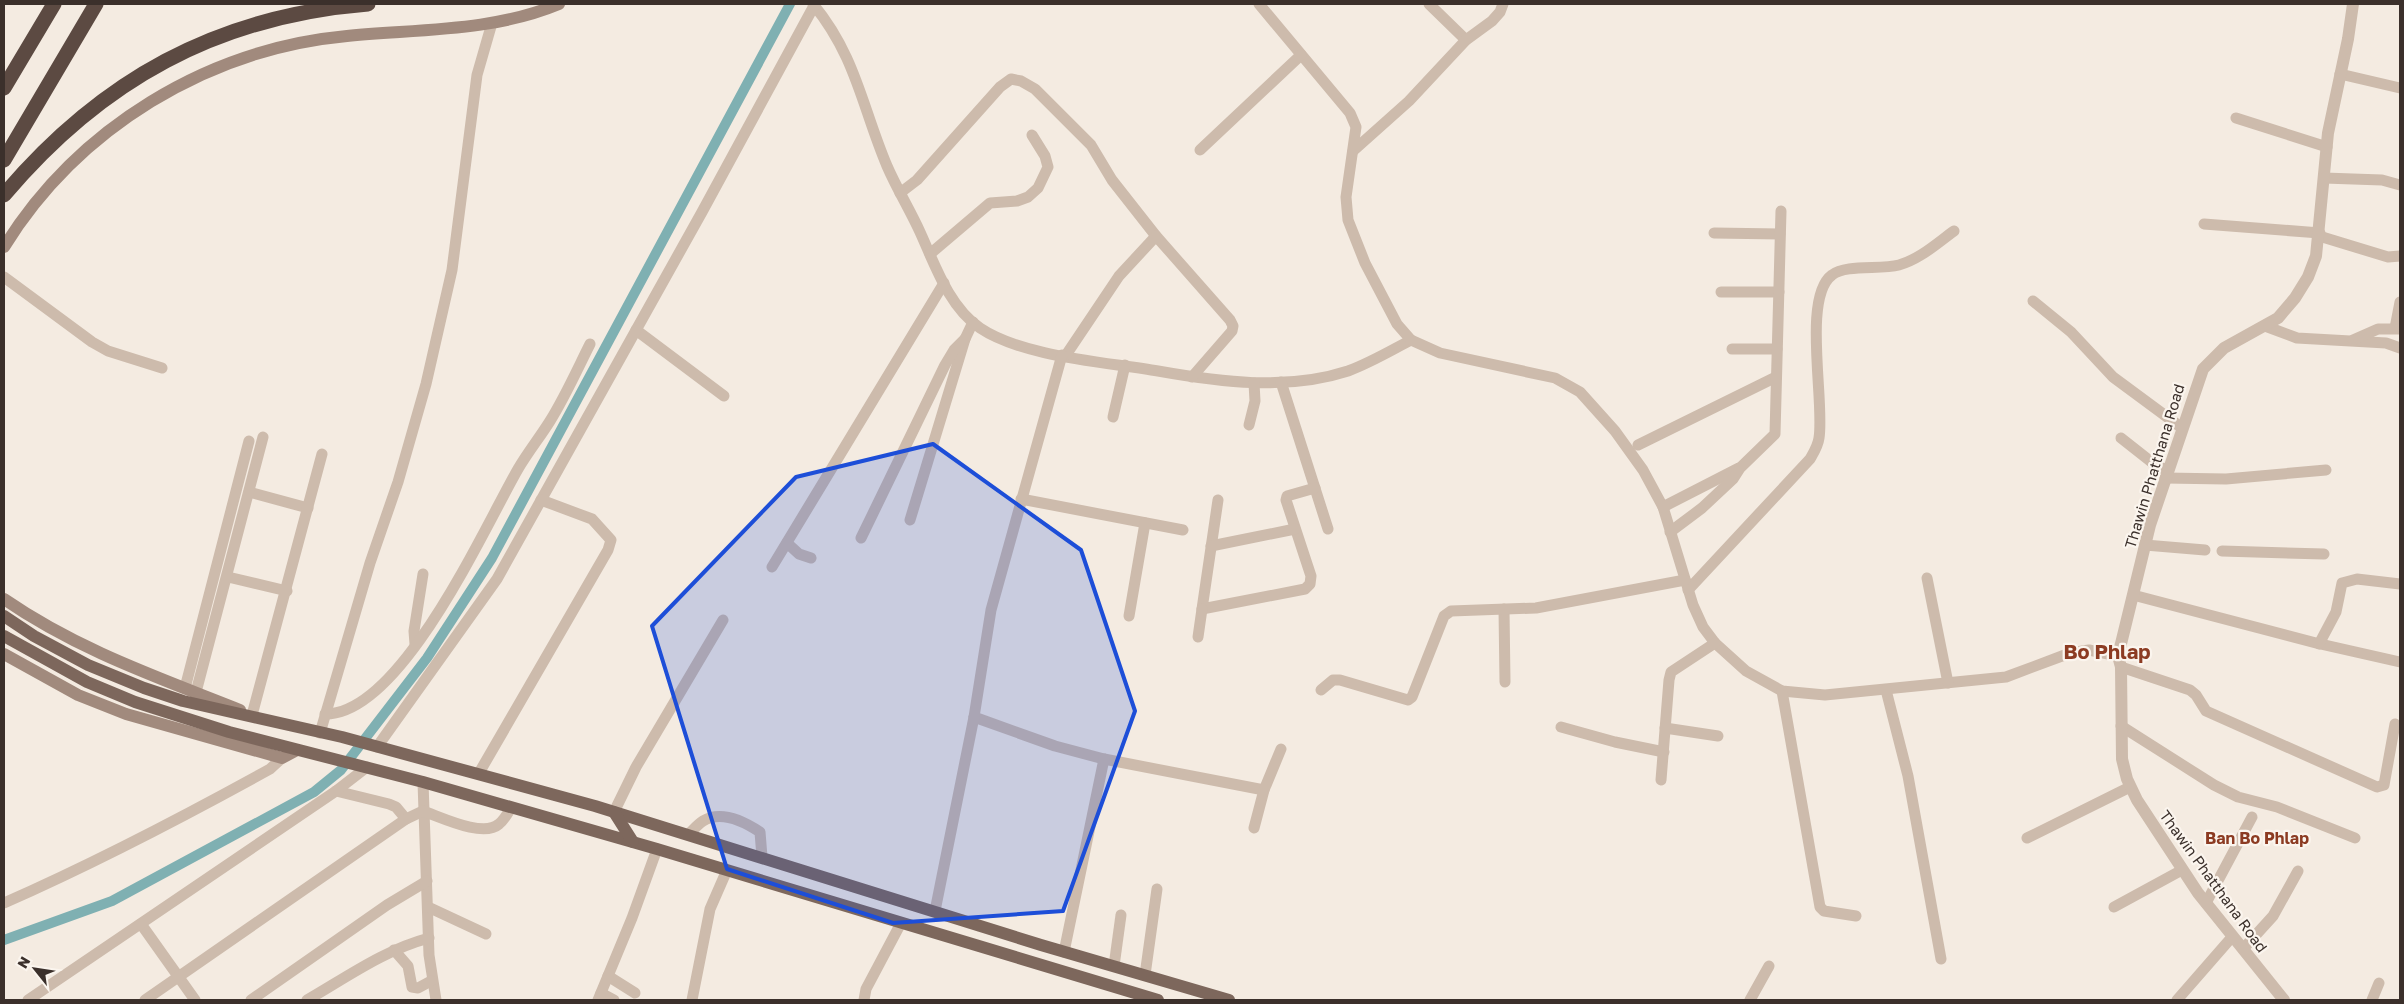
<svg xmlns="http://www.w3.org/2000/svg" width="2404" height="1004" font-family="'Golos Text',sans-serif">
	<rect width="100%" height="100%" fill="#f4ebe1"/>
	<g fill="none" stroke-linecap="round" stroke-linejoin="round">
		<path stroke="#7fb0b2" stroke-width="10" d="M4,940L112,901L314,792L341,770L427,658L492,558L790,4"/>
		<g stroke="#cdbbac" stroke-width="11">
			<path d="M813,4C856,56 862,107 887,166C897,189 910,210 920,232C935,265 949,307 980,328C1023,357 1107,362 1158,371C1220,382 1287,391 1348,371C1370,363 1390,351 1411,340"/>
			<path d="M1259,4L1350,113L1356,127L1346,197L1348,220L1365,263L1397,324L1411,340L1440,353L1555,378L1580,392L1615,431L1643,470L1663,507L1693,605L1703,627L1715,643L1746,671L1782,691L1825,695L2006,677L2070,653L2089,650L2118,656"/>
			<path d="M1429,4L1466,40"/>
			<path d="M2340,74L2400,88"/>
			<path d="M2236,118L2327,147"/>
			<path d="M1200,150L1301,55"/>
			<path d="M1353,151L1409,101L1466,40L1492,21L1500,12L1503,4"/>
			<path d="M2324,178L2382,180L2400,185"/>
			<path d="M900,193L917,180L1000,87L1011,79L1021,81L1035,89L1091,145L1112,180L1156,236L1230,320L1233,326L1232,331L1192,377"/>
			<path d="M2204,224L2320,233"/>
			<path d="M1714,233L1780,234"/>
			<path d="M2319,236L2388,257L2400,256"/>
			<path d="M930,254L990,203L1017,201L1028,197L1038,188L1048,167L1045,156L1032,135"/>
			<path d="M4,277L92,342L108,351L162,368"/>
			<path d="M1721,292H1779"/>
			<path d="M2033,301L2071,332L2113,377L2182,428"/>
			<path d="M2265,326L2297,338L2386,343L2400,348"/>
			<path d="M2395,328L2400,302"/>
			<path d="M636,330L724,396"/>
			<path d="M2353,340L2378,329H2400"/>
			<path d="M1732,349H1777"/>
			<path d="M1066,355L1119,276L1156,236"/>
			<path d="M1281,382L1328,529"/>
			<path d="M1113,417L1125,365"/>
			<path d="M1249,425L1255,401L1254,383"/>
			<path d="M2121,438L2154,464L2168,471"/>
			<path d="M1638,445L1776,377"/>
			<path d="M2165,478L2226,479L2326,470"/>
			<path d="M249,492L308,508"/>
			<path d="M1021,499L1183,530"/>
			<path d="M1218,500L1202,609L1305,589L1310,584L1311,576L1286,500L1287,496L1315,488"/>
			<path d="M1663,507L1739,468"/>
			<path d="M910,520L965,339L973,322"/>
			<path d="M1670,532L1702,508L1733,479L1740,468L1775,434L1781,211"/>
			<path d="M861,538L945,365L954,350L965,339"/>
			<path d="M787,543L799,554L811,558"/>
			<path d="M2145,545L2205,550"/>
			<path d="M1211,546L1295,529"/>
			<path d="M2222,551L2324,554"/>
			<path d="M772,567L944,283"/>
			<path d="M228,577L287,591"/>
			<path d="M1927,578L1948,683"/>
			<path d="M1688,590L1810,459C1814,452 1818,446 1819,438C1825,402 1802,297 1832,275C1846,264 1880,270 1899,265C1920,259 1936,244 1954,231"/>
			<path d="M2133,595L2316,643L2400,662"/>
			<path d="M1504,609L1505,682"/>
			<path d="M1129,616L1145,523"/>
			<path d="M1198,637L1202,609"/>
			<path d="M415,644L414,631L423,574"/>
			<path d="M2319,644L2336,612L2342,583L2357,579L2400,584"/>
			<path d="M2121,667L2190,690L2196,695L2206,711L2377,787L2384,785L2395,724"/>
			<path d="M185,688L249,441"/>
			<path d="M1321,690L1333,680H1340L1408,700L1412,697L1444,616L1451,611L1536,608L1685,580"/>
			<path d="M1886,690L1908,776L1941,959"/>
			<path d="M1782,691L1820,907L1824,911L1856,916"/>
			<path d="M196,692L263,437"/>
			<path d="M325,714C401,715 484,528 518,469C528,452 540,437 550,421C565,397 577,370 590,344"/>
			<path d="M252,715L322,454"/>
			<path d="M974,717L1055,746L1104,759L1264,790"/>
			<path d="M2121,726L2214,785L2238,797L2277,807L2355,838"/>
			<path d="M1561,727L1615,742L1664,752"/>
			<path d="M1665,728L1718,736"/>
			<path d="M320,733L370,563L398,482L426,384L452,270L477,75L492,23"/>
			<path d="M377,747L497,579L702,212L815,4"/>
			<path d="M479,773L608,550L611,540L592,519L541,500"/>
			<path d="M1661,780L1669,680L1671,672L1715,643"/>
			<path d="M423,782L429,955L436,1000"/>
			<path d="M336,791L389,804L396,807L406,819"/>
			<path d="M614,812L636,767L723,620"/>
			<path d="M1254,828L1264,790L1281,749"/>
			<path d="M689,834C693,830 698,824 703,821C721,810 745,822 760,832L762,857"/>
			<path d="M2027,838L2130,787"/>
			<path d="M4,903C95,863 183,817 270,769L282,758"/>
			<path d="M2206,903L2252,817"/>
			<path d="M428,907L486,934"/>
			<path d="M2114,907L2182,870"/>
			<path d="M935,911L974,717L991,610L1062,355"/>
			<path d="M141,924L195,1000"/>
			<path d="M2243,949L2273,916L2298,871"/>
			<path d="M394,950L408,966L412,987L418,988L431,981"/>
			<path d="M1064,952L1104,759"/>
			<path d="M1114,966L1121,915"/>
			<path d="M1145,975L1157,889"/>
			<path d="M608,976L635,993"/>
			<path d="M601,993L614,1000"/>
			<path d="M28,1000L336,791L367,767"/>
			<path d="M145,1000L406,819L423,811C441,817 483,838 499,824C504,820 508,813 511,808"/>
			<path d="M251,1000L387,905L427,881"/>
			<path d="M307,1000C347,977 384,950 429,938"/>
			<path d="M598,1000L632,918L657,849"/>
			<path d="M692,1000L710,909L727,870"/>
			<path d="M864,1000L866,989L901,923"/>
			<path d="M1750,1000L1769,966"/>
			<path d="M2177,1000L2232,937"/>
			<path d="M2372,1000L2379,983"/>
		</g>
		<path stroke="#cdbbac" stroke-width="12" d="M2284,1000L2198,893L2137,800L2127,779L2122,759L2121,667L2118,656L2150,525L2203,369L2224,348L2278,318L2295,298L2308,277L2316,256L2328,133L2348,39L2353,4"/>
		<g stroke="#a18a7d" stroke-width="12">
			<path d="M4,247C78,128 207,49 347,36C418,29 492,32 559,4"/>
			<path d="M4,599C78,650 157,677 240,710"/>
			<path d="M4,654L78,695L126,714L282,758L297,750"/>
		</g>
		<g stroke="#7d675c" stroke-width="12">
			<path d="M4,616L34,636L88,665L144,688L183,701L342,737L595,806L1041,945L1229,1000"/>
			<path d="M4,636L87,682L135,702L229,732L423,782L657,849L1158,1000"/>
			<path d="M614,812L633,842"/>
		</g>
		<g stroke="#5c4a42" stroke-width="15">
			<path d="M4,88L54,4"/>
			<path d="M4,160L96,4"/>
			<path d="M4,195C101,80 217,16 368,4"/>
		</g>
	</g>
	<path fill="#1d4ed8" fill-opacity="0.2" stroke="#1d4ed8" stroke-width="4" stroke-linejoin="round" d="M933,444L1081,550L1135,711L1063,911L893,923L727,869L652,626L796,477Z"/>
	<g text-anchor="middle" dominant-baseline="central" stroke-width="4.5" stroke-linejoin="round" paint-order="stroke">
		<g font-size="15" fill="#3b302b" stroke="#fbf5ee">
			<text transform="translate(2154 466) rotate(-73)">Thawin Phatthana Road</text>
			<text transform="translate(2214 881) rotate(54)">Thawin Phatthana Road</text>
		</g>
		<g font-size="16" font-weight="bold" fill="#8c3b22" stroke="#fbf5ee">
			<text x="2257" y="838">Ban Bo Phlap</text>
		</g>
		<g font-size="20" font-weight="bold" fill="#8c3b22" stroke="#fbf5ee">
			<text x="2107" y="651">Bo Phlap</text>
		</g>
	</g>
	<rect width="2404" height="1004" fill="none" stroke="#3b302b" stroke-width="10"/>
	<g transform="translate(35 969) rotate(300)" stroke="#fbf5ee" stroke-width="4" paint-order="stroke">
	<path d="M0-4L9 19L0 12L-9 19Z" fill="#3b302b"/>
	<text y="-8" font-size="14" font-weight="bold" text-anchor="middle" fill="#3b302b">N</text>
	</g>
</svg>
